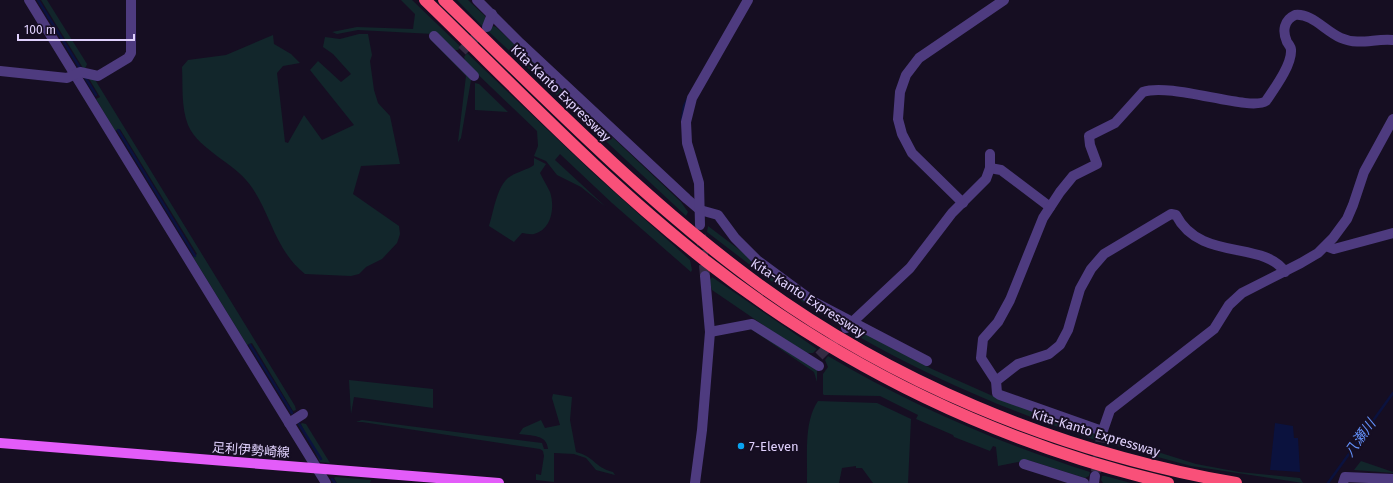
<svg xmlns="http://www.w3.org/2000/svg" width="1393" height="483" font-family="'Fira Sans','Noto Sans JP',sans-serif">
	<rect width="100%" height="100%" fill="#160e22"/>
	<g fill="#12262b">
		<path d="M41,0H47L87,64L85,69L83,68Z"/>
		<path d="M401,0H412L461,47L458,50H453L433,34L358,30L337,34L332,32L357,27L413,29L415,14Z"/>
		<path d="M457,0H468L485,16V23L482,26Z"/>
		<path d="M493,26L496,27L681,202L688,212L686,216L487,30Z"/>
		<path d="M359,34H368L372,55L370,61L374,90L378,103L390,116L400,164L361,166L353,194L399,226L400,234L397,243L382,259L366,267L359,274L351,276L305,274C276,251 272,218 253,189C238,164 199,151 188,125C181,107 183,86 182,67L188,60L226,55L273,35L274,44L291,54L300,63L283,66L277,73L285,142L288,143L304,115L322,140L354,125L310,70L318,61L341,82L351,74L333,54L323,47L325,37L340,39Z"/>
		<path d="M430,39H433L469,74L471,80L461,138L458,142L466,76Z"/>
		<path d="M467,53L593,173L690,260L692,270L691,272L612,203L560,154L555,160L606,207L581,187L557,175L546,161L534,156L538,146L537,131L466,63L464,57Z"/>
		<path d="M88,77L94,78L295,406L296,410L293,411L252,343L247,345L193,257L197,254L120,129L115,131L96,99L100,97Z"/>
		<path d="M475,83L479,84L508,112L475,110Z"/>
		<path d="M534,158L546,164L540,173C543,179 547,186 550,192C555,207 552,229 534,234C531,235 525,233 522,233L514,242L489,226C494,211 497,184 511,176C519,171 527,170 534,165Z"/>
		<path d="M708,226L749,257L846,324L841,327L771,281L707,232Z"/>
		<path d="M712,277L817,349L813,353H804L712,290L709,281Z"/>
		<path d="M748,327H754L817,368V382L814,372Z"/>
		<path d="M856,332H862L932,369L995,397L1094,433L1096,437L1095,440C1011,412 931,378 854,334Z"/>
		<path d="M828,356C911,405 998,443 1090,472L1089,476L1085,478L1028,460L998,466L996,447L993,446L990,451L954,437L953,435L916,419L918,415L880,396L824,395L823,394V374L828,367L825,360Z"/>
		<path d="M349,380L433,389V408L354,397L351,414Z"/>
		<path d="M553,394L572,397L570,420L576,452C595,457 594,467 613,472L615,475L596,470L586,458L574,454L554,453V482L536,480V474L541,475L544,456L543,451L540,449L362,422H356L362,420L542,443L544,449H548C547,434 531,436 519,434L523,428L541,420L545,428L560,425L552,398Z"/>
		<path d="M818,401L877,403L911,419L908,483H873L862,468H856V466L842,468L839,483H807C808,457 803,423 818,401Z"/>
		<path d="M302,423L306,424L330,463L320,462L301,424Z"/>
		<path d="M1110,437L1196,464L1239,472L1300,478L1303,483L1191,466L1106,443Z"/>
		<path d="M1361,461L1393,472V473L1354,470Z"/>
		<path d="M1102,476H1105L1131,483H1103L1101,480Z"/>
		<path d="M336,477L371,480L370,483H337L334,478Z"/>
	</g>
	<path fill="#0b123e" d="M1275,423L1293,426L1294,438H1298L1300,472L1270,470Z"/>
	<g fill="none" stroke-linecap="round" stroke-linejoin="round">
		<g stroke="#0b123e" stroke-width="2.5">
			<path d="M38,0L80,68"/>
			<path d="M85,77L96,95"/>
			<path d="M682,120L684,106L688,98"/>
			<path d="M118,130L195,256"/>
			<path d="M250,345L292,413"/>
			<path d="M299,424L321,459"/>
			<path d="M332,479L335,483"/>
			<path d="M1328,483L1393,393"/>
		</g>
		<g stroke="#342b43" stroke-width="10" stroke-dasharray="10 5" stroke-linecap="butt">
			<path d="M462,51L475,38"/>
			<path d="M701,235L705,276"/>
			<path d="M819,356L835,340"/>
			<path d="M1096,472L1101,436"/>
		</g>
		<g stroke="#4e3b7f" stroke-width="10">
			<path d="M29,0L326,483"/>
			<path d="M477,0L520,43L687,199L700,210L718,215L735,238L757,260L814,302L927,361"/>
			<path d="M487,27L492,14"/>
			<path d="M434,36L474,76"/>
			<path d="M0,71L67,78L80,72L98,76L128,58L131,53V0"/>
			<path d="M990,168L1001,170L1050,207"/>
			<path d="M963,203L912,153L902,134L898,119L900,92L906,75L919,58L1004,0"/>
			<path d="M700,225L699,183L687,143L686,122L692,98L748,0"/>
			<path d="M1326,246L1334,249L1393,233"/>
			<path d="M846,328L910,268L952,213L986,179L990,168V154"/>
			<path d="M710,332L752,324L819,366"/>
			<path d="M996,381L1018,364L1049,354L1060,345L1068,330L1080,289L1091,269L1104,254L1171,214L1176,215C1200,262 1264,240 1285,272"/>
			<path d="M289,423L303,414"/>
			<path d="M1102,431L1000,395L997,393L996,381L981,358L983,339L998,322L1010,300L1043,218L1060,192L1073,176L1097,164L1090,145L1089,136L1115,123L1143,92C1171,82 1250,112 1266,101C1274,89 1292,65 1291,50C1291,47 1289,45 1287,42C1282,31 1284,20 1295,15C1312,13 1325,31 1341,38C1359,46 1375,38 1393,40"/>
			<path d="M1101,436L1110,410L1214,329L1229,305L1242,293L1301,263L1318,253L1333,238L1347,219L1353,205L1364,172L1393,119"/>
			<path d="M1024,464L1084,483"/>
			<path d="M695,483L702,430L710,332L705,276"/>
			<path d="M1094,483L1095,476"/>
			<path d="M1343,483L1345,477L1393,479"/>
		</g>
		<path stroke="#e35cf9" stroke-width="10" d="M0,443L499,483"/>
		<g stroke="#f95079" stroke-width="12">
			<path d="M425,0C517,89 606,183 707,262C843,368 1000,444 1168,483"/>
			<path d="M444,0C539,92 633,189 738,269C883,380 1057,452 1236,483"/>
		</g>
	</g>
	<circle fill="#09a3f1" stroke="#160e22" stroke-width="1.5" cx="741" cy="446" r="4"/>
	<g text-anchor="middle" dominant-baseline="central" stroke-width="4" stroke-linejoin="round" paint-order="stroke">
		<g font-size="13" fill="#e0d1fd" stroke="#160e22">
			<text transform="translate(561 93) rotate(44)">Kita-Kanto Expressway</text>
			<text transform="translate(808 298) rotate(33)">Kita-Kanto Expressway</text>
			<text transform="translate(1096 433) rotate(17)">Kita-Kanto Expressway</text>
			<text transform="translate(251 450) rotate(4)">足利伊勢崎線</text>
		</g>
		<g font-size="13" fill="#e0d1fd" stroke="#160e22" text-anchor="start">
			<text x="749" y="446">7-Eleven</text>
		</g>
		<g font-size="14" font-style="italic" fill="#6390f9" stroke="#160e22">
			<text transform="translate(1360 438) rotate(-54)">八瀬川</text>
		</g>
	</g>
	<path d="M18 34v6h116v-6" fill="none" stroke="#e0d1fd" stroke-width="2"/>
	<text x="24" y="34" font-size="12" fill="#e0d1fd" stroke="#160e22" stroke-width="3" paint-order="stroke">100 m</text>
</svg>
